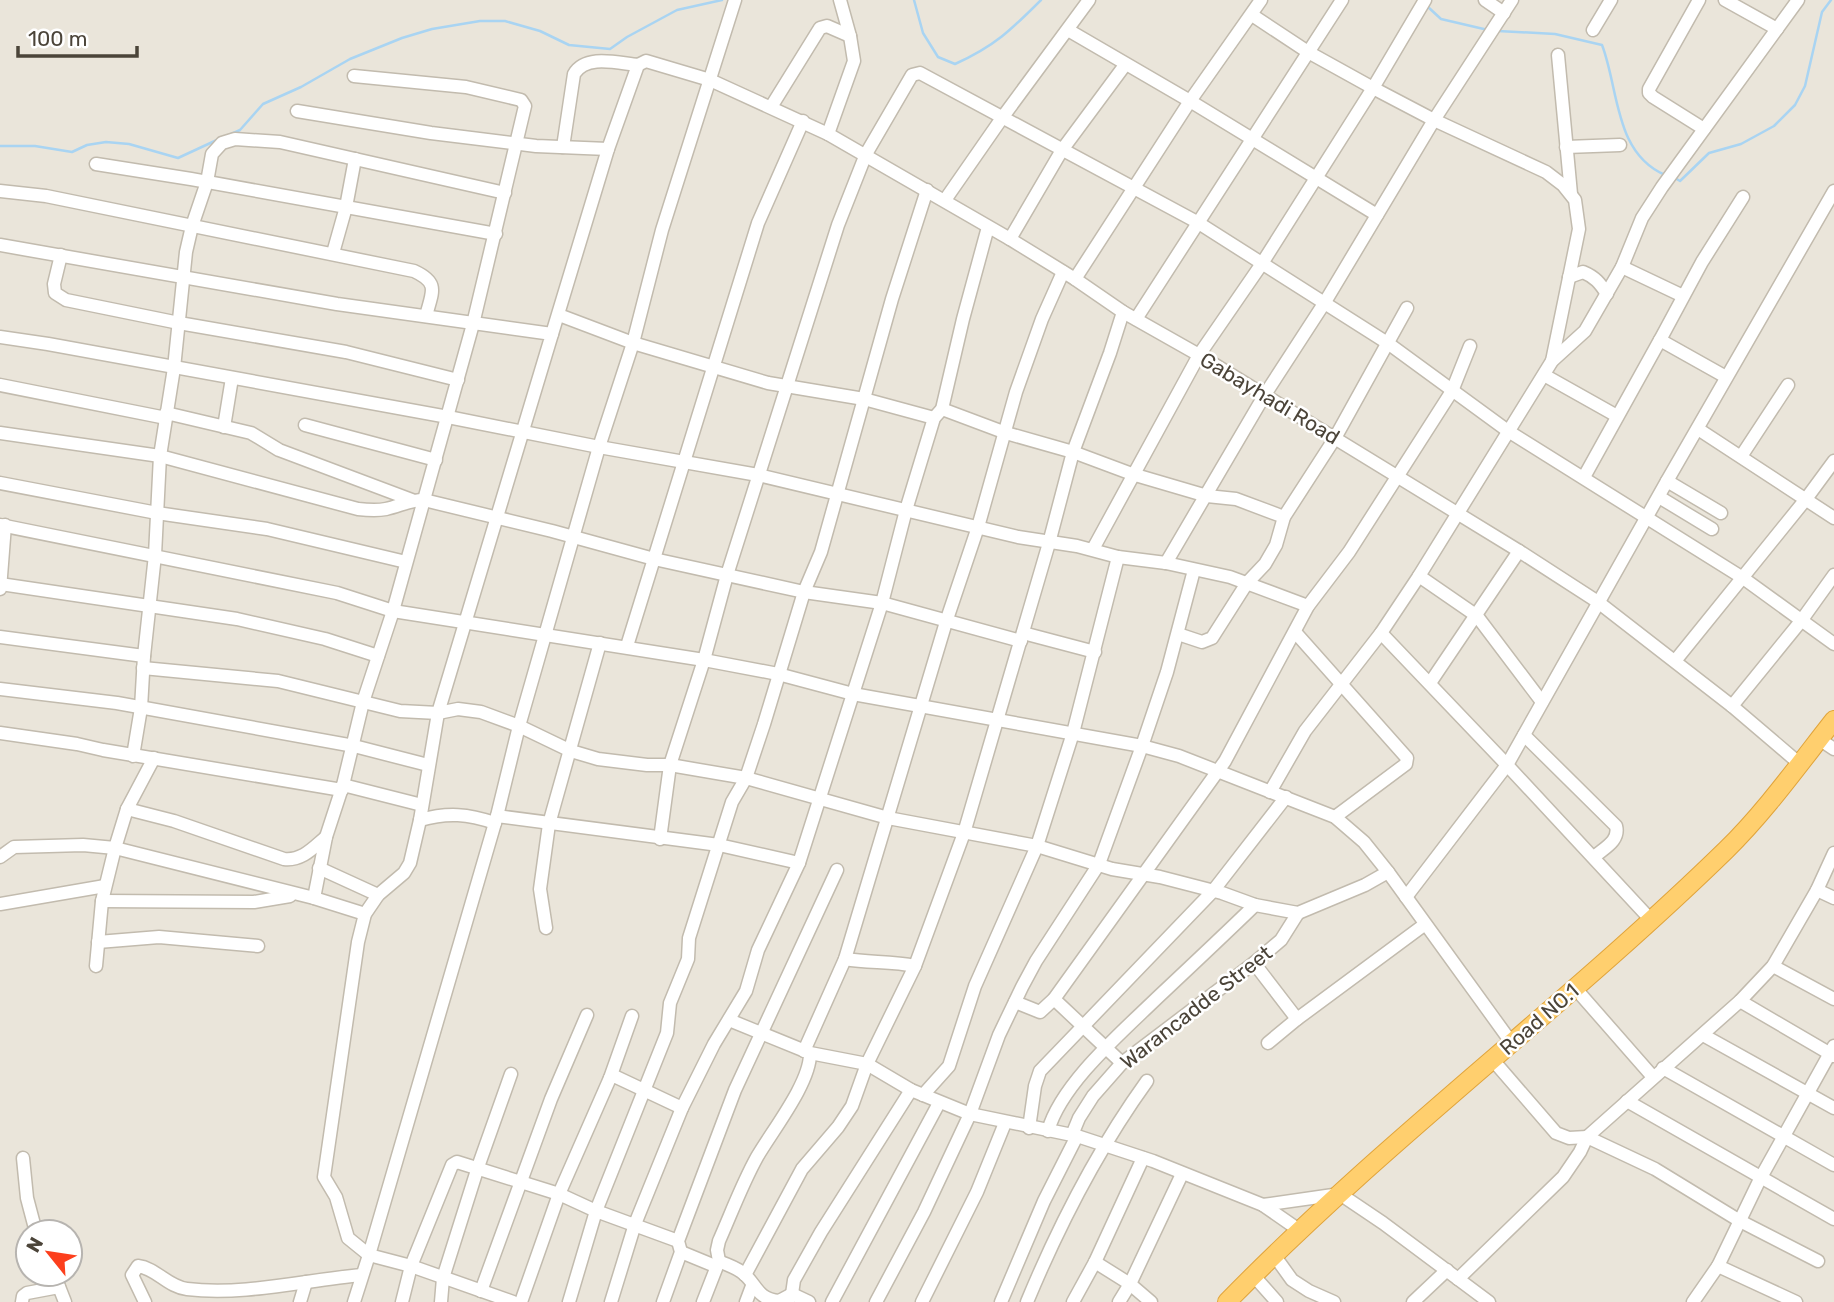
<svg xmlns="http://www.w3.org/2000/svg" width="1834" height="1302" font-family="Rubik,sans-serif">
	<rect width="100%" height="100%" fill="#f6f3ec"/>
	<path fill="#eae5da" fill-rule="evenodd" d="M0,0H1834V1302H0ZM28,1232H70V1274H28Z"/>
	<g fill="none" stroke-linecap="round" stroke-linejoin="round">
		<g stroke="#a9d4f2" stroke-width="2.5">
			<path d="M914,0L923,33L938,57L955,64C995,46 1011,30 1041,0"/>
			<path d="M1428,7L1441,19L1488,30"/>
			<path d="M1498,31L1555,34L1602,45C1619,89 1614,153 1665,175"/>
			<path d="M229,135L240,130L263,104L301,87L350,59L402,38L432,29L480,21H505L540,31L569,45L610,49L627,37L677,10L722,0"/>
			<path d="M0,146H35L72,152L87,145L106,142L129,144L178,158L219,139"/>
			<path d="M1675,178L1680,181L1709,153L1741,144L1774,126L1795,105L1805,86L1822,12L1831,0"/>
		</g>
		<defs>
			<g id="minor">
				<path d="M1485,0L1504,13"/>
				<path d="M1699,0L1649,89V93L1653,97L1704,129"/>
				<path d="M1725,0L1777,29"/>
				<path d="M1252,15L1308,52L1373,88L1434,120L1546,172L1563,185L1575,200L1579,229L1552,361"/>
				<path d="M1068,30L1190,101L1377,215"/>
				<path d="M1593,30L1611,0"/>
				<path d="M1558,55L1571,194"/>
				<path d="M771,107L820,28L827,26L850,36"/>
				<path d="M297,111L431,133L536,146L608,149"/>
				<path d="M828,134L854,61L850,36L840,0"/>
				<path d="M563,147L574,74C586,54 617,63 638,65"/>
				<path d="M1566,147L1620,145"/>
				<path d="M96,164L191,179L496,234"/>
				<path d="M0,191L46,196L414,271C440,283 432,292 426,316"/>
				<path d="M945,200L1002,118L1089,0"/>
				<path d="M1010,239L1062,150L1125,65"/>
				<path d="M0,245L337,304L552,334L438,713L420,820L410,863L404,873L378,895L365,914L358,942L324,1177L336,1197L348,1238L369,1255L411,1266L513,1302"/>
				<path d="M333,253L346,207L355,159"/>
				<path d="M61,255L54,284L55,293L66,300L179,323L346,352L458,380"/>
				<path d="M1622,267L1683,296"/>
				<path d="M1569,277L1583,272C1595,277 1600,283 1607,294"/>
				<path d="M1075,279L1190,101L1261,0"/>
				<path d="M559,315L633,343L768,383L864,399L934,418"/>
				<path d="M1136,319L1342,0"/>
				<path d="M552,334L608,149L638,65L646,61L710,80L828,134L1010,239L1075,279L1123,312L1199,355L1519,551L1598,602L1732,706L1800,764"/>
				<path d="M0,337L48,344L448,417L599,447L758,475L1018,537L1077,546L1118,557L1166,563L1230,577L1308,606"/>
				<path d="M1660,340L1702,262L1743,197"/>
				<path d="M1544,375L1617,416"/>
				<path d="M0,385L166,418"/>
				<path d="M942,409L1006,433L1073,452L1132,474L1207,496L1236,499L1284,517"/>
				<path d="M166,413L251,433L279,450L412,500"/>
				<path d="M305,425L436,460"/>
				<path d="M224,427L232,378"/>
				<path d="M1698,429L1834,518"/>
				<path d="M0,433L160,456L358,509C367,510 376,511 386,509C400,506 409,500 424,500L552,531L654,559L804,592L882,603L1021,641"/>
				<path d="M1742,455L1788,385"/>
				<path d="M1584,477L1660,340L1726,377"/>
				<path d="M1667,481L1721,513"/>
				<path d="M0,483L157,513L267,529L406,562"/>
				<path d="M1659,497L1712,529"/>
				<path d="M0,525L337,593L393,611L704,660L778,674L853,694L1142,746L1179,756L1335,817L1364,842L1388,872L1511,1042"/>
				<path d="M1093,549L1199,355L1261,265L1373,88L1425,0"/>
				<path d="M1166,563L1264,396L1325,302L1434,120L1512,0"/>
				<path d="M0,584L237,619L325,639L378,656"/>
				<path d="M0,589L5,525"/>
				<path d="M1295,632L1407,758L1406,764L1335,817"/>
				<path d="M1023,633L1095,652"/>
				<path d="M1381,633L1507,765L1651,920"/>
				<path d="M1178,634L1202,642L1212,638L1247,583L1265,564L1276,545L1284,517L1335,438L1407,308"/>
				<path d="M0,637L144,656"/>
				<path d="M627,646L758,223L803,121"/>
				<path d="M1675,661L1806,499L1834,461"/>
				<path d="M143,668L278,681L400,711L438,713L458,709L481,712L519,726L571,751L598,759L647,765H670L746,778L888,818L1037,846L1112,869L1160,877L1222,893L1255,905L1298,913L1365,885L1388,872"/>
				<path d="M1430,683L1519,551"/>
				<path d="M0,689L117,703L354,746L428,765"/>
				<path d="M1542,702L1477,616L1419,576L1552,361L1585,331L1622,267L1642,218L1662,187L1798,0"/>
				<path d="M1732,706L1801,621L1834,575"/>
				<path d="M0,733L77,744L103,750L342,790"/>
				<path d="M1524,735L1616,826C1620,841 1604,848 1594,857"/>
				<path d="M1819,739L1834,749"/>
				<path d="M133,756L141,708L144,656L155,555L160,456L174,368L186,252L192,226L207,182L212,154L222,143L235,139L280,142L505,193"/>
				<path d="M343,785L422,805"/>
				<path d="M1270,792L1305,731L1381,633L1419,576"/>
				<path d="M127,809L174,821L284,859C302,861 313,848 326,837"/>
				<path d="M497,816L719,845L799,863"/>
				<path d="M420,820C448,812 468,814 495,823"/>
				<path d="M660,839L670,765L704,660L727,575L838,225L866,154L912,75L920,73L1197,222L1389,344L1508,431L1743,578L1834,644"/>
				<path d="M0,857L14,847L83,845L115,848L127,809L154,758"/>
				<path d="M319,868L378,895"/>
				<path d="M1817,890L1834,898"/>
				<path d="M1406,897L1507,765L1667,481L1834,191"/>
				<path d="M314,898L326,837L343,785L363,702L393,611L473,324L525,106L521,100L466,87L354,76"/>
				<path d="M102,901L254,902L290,896"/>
				<path d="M0,904L105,886"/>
				<path d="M546,928L540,889L549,824L600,643"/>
				<path d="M98,942L159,937L258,946"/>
				<path d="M845,959C869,963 892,961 915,966"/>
				<path d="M1254,963L1297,1019L1424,925"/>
				<path d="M96,966L102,901L115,848L314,898L365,914"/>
				<path d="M1773,966L1834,999"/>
				<path d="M1575,988L1653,1077"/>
				<path d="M1054,999L1122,1063"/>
				<path d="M1740,1001L1834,1056"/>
				<path d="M1015,1002L1040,1012L1054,999L1225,761L1308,606L1349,552L1452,391L1470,346"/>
				<path d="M729,1020L810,1053L867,1064L911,1090L970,1114L1077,1136L1153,1161L1263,1205L1299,1230"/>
				<path d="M1703,1035L1834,1108"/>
				<path d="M1268,1043L1297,1019"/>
				<path d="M804,1051L845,959L946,622L978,527L1016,392L1042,319L1063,272"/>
				<path d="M1492,1059L1556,1133L1569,1138L1587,1137L1655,1169L1740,1221L1818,1261"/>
				<path d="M1663,1068L1834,1165"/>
				<path d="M610,1078L632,1016"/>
				<path d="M923,1095L949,1066L975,986L1037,846L1073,733L1118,557"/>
				<path d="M1627,1101L1834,1219"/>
				<path d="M1029,1128L1035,1086L1040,1071L1213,891L1286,797"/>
				<path d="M1048,1131C1061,1084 1122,1032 1157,998C1190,967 1223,936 1255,905"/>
				<path d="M1072,1135L1079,1118L1093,1096L1122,1063L1254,963L1281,940L1298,913"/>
				<path d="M23,1158L27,1198L36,1232"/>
				<path d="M1263,1205L1340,1194L1383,1223L1489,1302"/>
				<path d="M681,1252L715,1266"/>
				<path d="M1274,1255L1292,1280L1309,1291L1334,1302"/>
				<path d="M719,1261C727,1265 738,1268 744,1274C757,1285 757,1299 779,1301L792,1294L809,1302"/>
				<path d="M1095,1262L1130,1284L1151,1302"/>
				<path d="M1718,1266L1796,1302"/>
				<path d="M54,1274L65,1302"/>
				<path d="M745,1275L802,1169L838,1127L852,1106L867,1064L915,966L964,833L1049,543L1073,452L1110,353L1123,312"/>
				<path d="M1253,1275L1277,1302"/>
				<path d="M1458,1279L1563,1177L1580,1152L1587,1137L1740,1001L1773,966L1817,890L1834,853"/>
				<path d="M481,1291L551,1099L587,1015"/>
				<path d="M22,1302L23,1296L27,1293L59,1287"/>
				<path d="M145,1302L132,1275L138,1266C156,1268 168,1287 187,1289C244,1296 305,1280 362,1275"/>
				<path d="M300,1302L306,1282"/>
				<path d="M354,1302L369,1255L497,816L519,726L599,447L633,343L662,230L735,0"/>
				<path d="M402,1302L411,1266L452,1165L457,1162L559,1194L596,1211L678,1241"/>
				<path d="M441,1302L443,1278L478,1167L511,1074"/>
				<path d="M521,1302L559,1194L610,1078L614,1076L682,1108"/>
				<path d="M569,1302L596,1211L667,1033L670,1003L688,959L689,938L732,802L746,778L764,724L804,592L821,552L892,299L927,190"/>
				<path d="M611,1302L635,1224L682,1108L714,1044L746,991L758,950L799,863L882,603L906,510L934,418L942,409L963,319L988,227"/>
				<path d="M663,1302L681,1252L678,1241L735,1090L837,870"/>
				<path d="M703,1302L719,1261L717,1250L719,1241C731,1214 742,1184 757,1157C772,1131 811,1082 810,1053"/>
				<path d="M746,1302L752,1286"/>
				<path d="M787,1302L792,1294L794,1280L821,1232L911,1090"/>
				<path d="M832,1302L939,1103"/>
				<path d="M876,1302L924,1212L970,1114L999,1035L1022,987L1036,961L1099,864L1142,746L1167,672L1194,570"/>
				<path d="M922,1302L977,1192L1005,1123"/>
				<path d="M1001,1302L1044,1201L1077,1136"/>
				<path d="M1027,1302C1059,1225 1098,1149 1147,1081"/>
				<path d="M1073,1302L1095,1262L1143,1158"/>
				<path d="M1119,1302L1130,1284L1182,1174"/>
				<path d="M1413,1302L1447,1270"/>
				<path d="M1693,1302L1718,1266L1760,1179L1834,1046"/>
			</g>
			<path id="highway" d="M1227,1302C1384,1141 1565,1007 1726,850C1765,812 1800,763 1834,720"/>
		</defs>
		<use href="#minor" stroke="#c2bbae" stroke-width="15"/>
		<use href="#highway" stroke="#e0a43c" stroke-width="20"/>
		<use href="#minor" stroke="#fff" stroke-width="12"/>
		<use href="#highway" stroke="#ffcf6e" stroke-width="18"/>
	</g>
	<g text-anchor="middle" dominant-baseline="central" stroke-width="5" stroke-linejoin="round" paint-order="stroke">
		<g font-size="21" fill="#4b4439" stroke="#fff">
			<text transform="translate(1270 398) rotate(31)">Gabayhadi Road</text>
			<text transform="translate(1196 1007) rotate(-38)">Warancadde Street</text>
			<text transform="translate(1539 1019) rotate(-41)">Road NO.1</text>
		</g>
	</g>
	<g transform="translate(49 1253) rotate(300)"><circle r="33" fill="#ffffff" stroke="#b7b4b0" stroke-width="2"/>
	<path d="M0-5L12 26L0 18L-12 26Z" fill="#fc3f1d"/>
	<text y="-10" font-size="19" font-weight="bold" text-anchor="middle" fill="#4b4439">N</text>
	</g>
	<path d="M18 46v10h119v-10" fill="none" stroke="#4b4439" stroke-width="3.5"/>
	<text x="28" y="46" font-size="21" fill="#4b4439" stroke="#ffffff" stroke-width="5" paint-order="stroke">100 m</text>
</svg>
